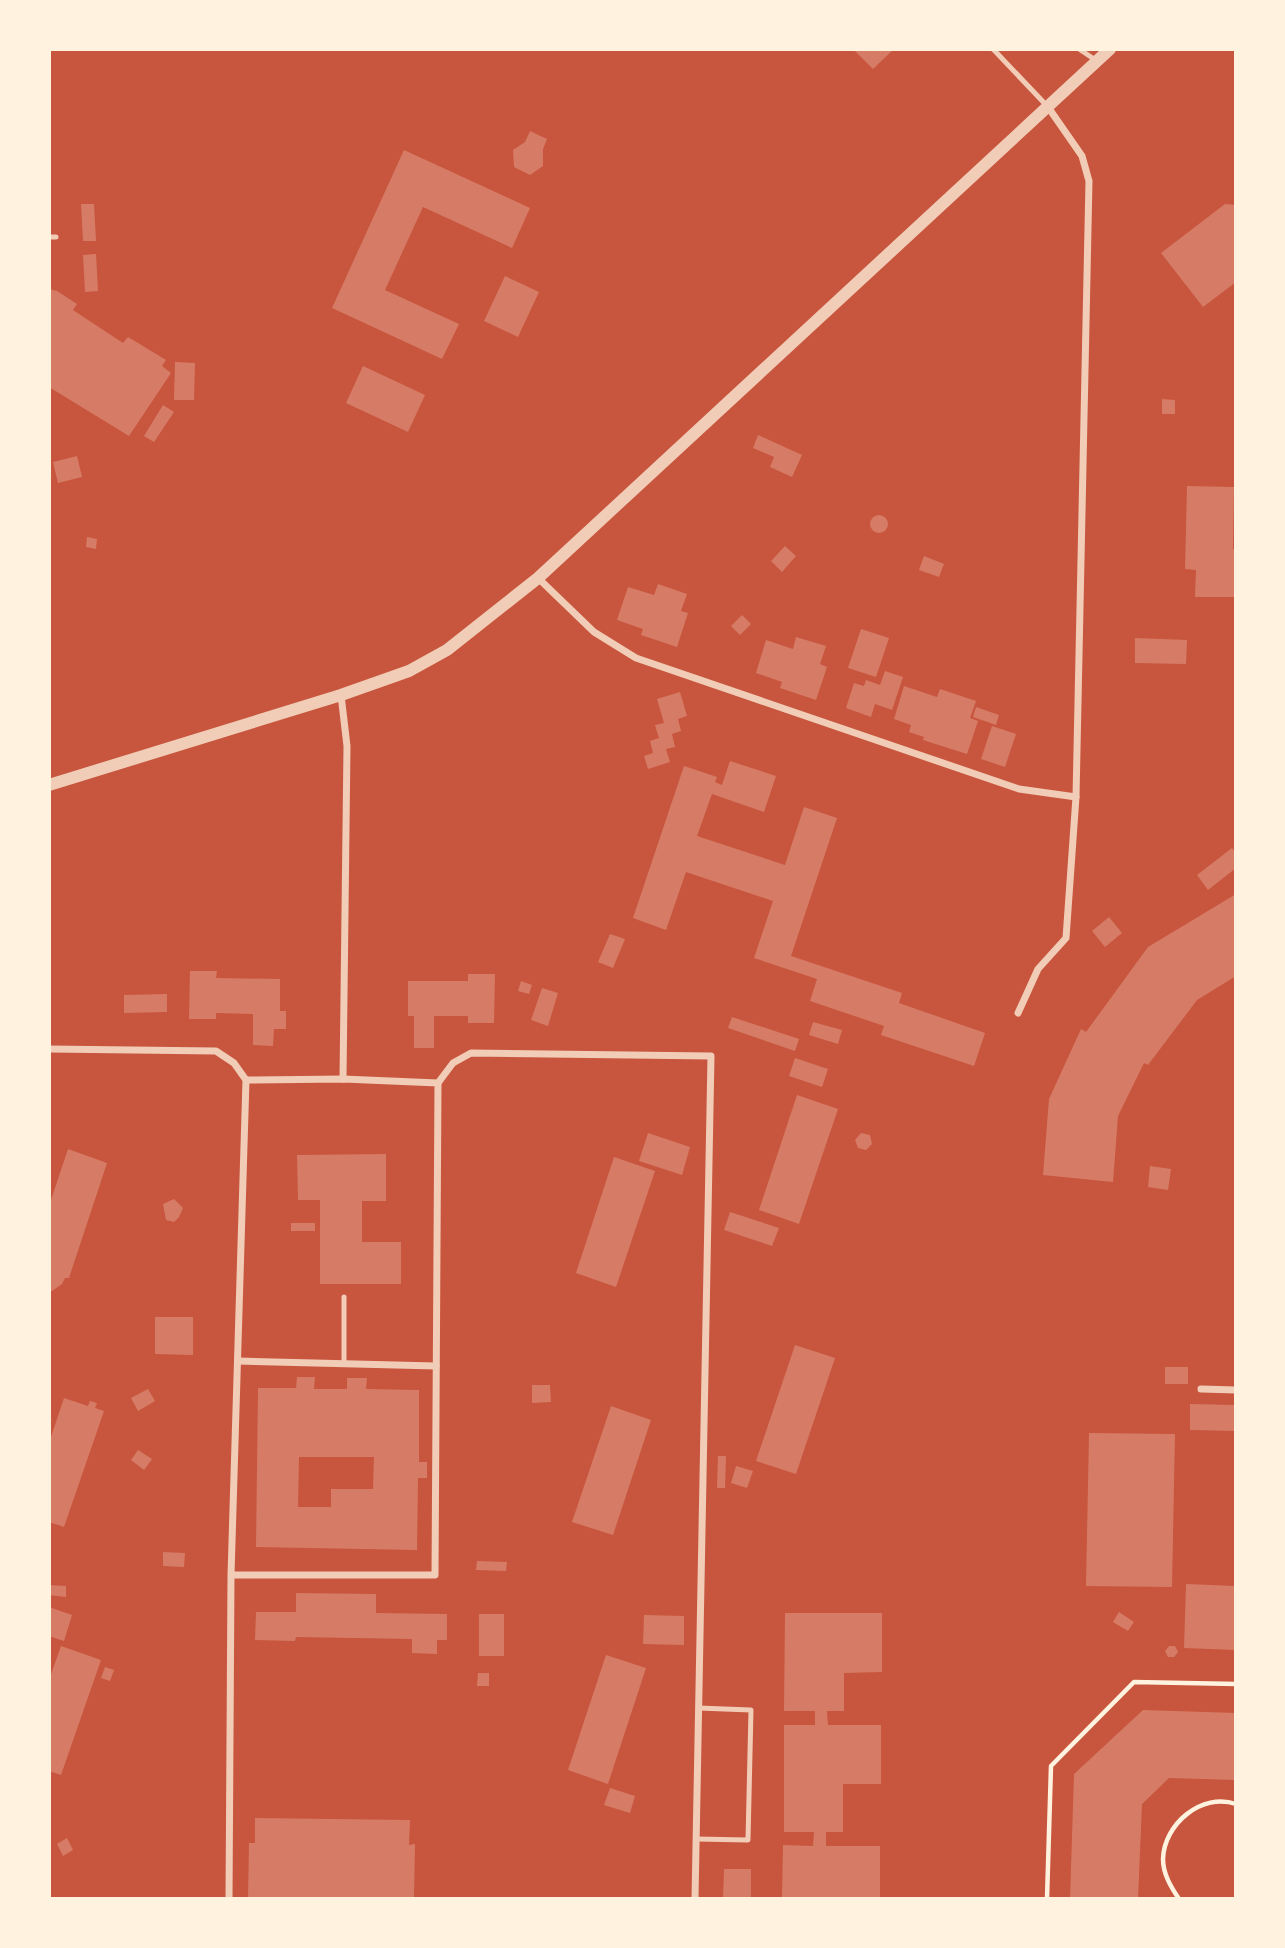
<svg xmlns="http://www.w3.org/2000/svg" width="1285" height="1948" font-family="'Roboto Condensed',sans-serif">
	<rect width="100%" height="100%" fill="#c8553d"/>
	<g fill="#d67c66" fill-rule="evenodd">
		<path d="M853,49H894L873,69Z"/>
		<path d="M530,131L547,139L543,149V166L530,175L514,167L513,150L525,142Z"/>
		<path d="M404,150L530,208L512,248L423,207L385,290L459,324L442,359L332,308Z"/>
		<path d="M81,204H94L96,241H83Z"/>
		<path d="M1225,204L1236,205V282L1203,307L1161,253Z"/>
		<path d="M96,254L98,291L85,292L83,255Z"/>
		<path d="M505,276L539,292L518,337L484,321Z"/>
		<path d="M49,289L57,291L77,304L73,310L123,343L128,337L166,360L162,366L171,373L129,436L49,387Z"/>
		<path d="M175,362L195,363L194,400H174Z"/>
		<path d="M363,366L425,395L408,432L346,403Z"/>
		<path d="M1162,399L1175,400V414H1162Z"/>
		<path d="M163,405L174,412L154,442L144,436Z"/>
		<path d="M758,435L802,455L792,477L770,467L774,457L753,448Z"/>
		<path d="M77,456L82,477L58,483L53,462Z"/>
		<path d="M1187,486L1234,487L1233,549H1236V597H1195L1196,570L1185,569Z"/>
		<circle cx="879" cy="524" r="9"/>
		<path d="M87,537L97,539L96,549L86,547Z"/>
		<path d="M785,546L796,556L782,572L771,561Z"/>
		<path d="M924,556L944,564L939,577L919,570Z"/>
		<path d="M658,584L687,594L681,611L688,613L677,647L641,635L643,629L617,620L628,587L654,595Z"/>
		<path d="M742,615L751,624L740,635L731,626Z"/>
		<path d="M861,629L889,638L876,677L848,668Z"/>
		<path d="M796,637L826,646L820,664L827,667L816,700L780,688L782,682L756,673L766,640L793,649Z"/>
		<path d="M1135,638L1187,640L1186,664L1135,663Z"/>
		<path d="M885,671L903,677L892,710L875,704L871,717L846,708L854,683L864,686L866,680L880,685Z"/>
		<path d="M904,686L937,697L940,689L976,701L970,718L978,721L967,754L923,740L924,737L909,732L911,725L894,719Z"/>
		<path d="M680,692L687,716L678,719L681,731L672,734L675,747L666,749L670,762L648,769L644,756L653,753L650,741L659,738L655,725L664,723L657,699Z"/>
		<path d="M976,707L999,715L996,725L973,717Z"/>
		<path d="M992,726L1016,734L1005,767L981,759Z"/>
		<path d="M730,761L776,776L764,812L712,794L697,836L785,865L804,807L837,818L791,956L902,993L899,1003L985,1033L974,1066L881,1035L884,1026L810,1001L817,979L754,958L773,901L686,872L666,930L633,918L684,766L717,777L715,782L722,785Z"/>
		<path d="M1232,848L1236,853V868L1208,890L1197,875Z"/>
		<path d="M1236,894V976L1197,1000L1148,1065L1144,1063L1118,1116L1113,1182L1043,1175L1049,1099L1081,1029L1086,1032L1148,947Z"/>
		<path d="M1109,917L1122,933L1105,947L1092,931Z"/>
		<path d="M610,934L625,939L613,968L598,962Z"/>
		<path d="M190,971H217L216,978L280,979V1011H286V1029H274L273,1046L253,1045V1014L216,1013V1019H189Z"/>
		<path d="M468,974H495L494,1023H468V1016H434V1048H414V1016H408V981H468Z"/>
		<path d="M521,981L532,985L529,994L518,991Z"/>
		<path d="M542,988L558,993L548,1026L531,1020Z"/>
		<path d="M167,994V1012L124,1013V995Z"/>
		<path d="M732,1017L799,1039L795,1051L728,1028Z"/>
		<path d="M813,1022L842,1030L838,1044L809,1035Z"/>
		<path d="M795,1058L828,1069L822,1087L789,1076Z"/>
		<path d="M797,1095L838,1109L799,1224L759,1210Z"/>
		<path d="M648,1133L690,1147L682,1175L639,1161Z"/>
		<path d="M861,1133L870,1135L872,1144L866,1150L858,1148L855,1140Z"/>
		<path d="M68,1149L107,1163L69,1278H65L62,1284L52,1291H49V1206Z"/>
		<path d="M386,1154V1201H362V1242H401V1284H320V1200H298L297,1155Z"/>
		<path d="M614,1157L655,1171L616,1287L576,1273Z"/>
		<path d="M1150,1166L1171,1169L1168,1190L1148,1187Z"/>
		<path d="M174,1199L183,1208L179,1217L174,1222L166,1220L163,1204Z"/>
		<path d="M730,1212L779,1228L772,1246L724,1230Z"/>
		<rect x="291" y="1223" width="24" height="8"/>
		<path d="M155,1317H193V1355L155,1354Z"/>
		<path d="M795,1345L835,1358L796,1474L756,1461Z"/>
		<rect x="1165" y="1367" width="23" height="17"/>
		<path d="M297,1377H315L314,1389H347V1378H367L366,1389L419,1390V1462H427V1478H418L417,1550L256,1547L258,1388H296ZM299,1457H374L373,1489H331V1507H298Z"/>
		<path d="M532,1385H550L551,1402L532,1403Z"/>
		<path d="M148,1389L155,1401L138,1411L131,1398Z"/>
		<path d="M64,1398L88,1406L90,1401L97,1403L95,1408L104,1411L64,1527L49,1522V1443Z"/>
		<path d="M1190,1404L1236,1405V1431L1190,1430Z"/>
		<path d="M611,1406L651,1420L613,1535L572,1522Z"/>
		<path d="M1089,1433L1175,1434L1172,1587L1086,1586Z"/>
		<path d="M138,1450L152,1459L144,1470L131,1460Z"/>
		<path d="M718,1456H726L725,1488H717Z"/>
		<path d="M736,1466L753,1471L747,1488L731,1483Z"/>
		<path d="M163,1552L185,1553L184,1567L163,1566Z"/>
		<path d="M477,1561L507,1562L506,1571L476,1570Z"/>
		<path d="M1186,1584L1236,1586V1650L1184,1648Z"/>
		<path d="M49,1585L66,1586V1597L49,1595Z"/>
		<path d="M296,1593L376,1594V1613L447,1614V1640H437V1654L412,1653V1639L296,1637L295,1641L255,1640L256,1612H296Z"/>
		<path d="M49,1607L72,1615L64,1641L49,1636Z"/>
		<path d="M1119,1612L1134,1622L1128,1631L1113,1622Z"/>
		<path d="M785,1613H882V1672L844,1673V1711H827L828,1725H881V1784H843V1832H826V1846H880V1899H782L783,1845L813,1846L814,1832H784V1725H815V1711H784Z"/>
		<rect x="479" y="1614" width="25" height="42"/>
		<path d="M644,1615L684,1616V1645L643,1644Z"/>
		<path d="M61,1646L101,1660L61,1775L49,1771V1680Z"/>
		<path d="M1169,1646H1175L1178,1652L1174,1657H1168L1165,1651Z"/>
		<path d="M606,1655L646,1668L608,1784L568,1770Z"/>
		<path d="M105,1667L114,1670L110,1681L101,1678Z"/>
		<path d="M478,1673H489V1686H477Z"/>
		<path d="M1143,1710L1236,1713V1780L1169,1778L1142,1804L1138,1899H1070L1074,1774Z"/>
		<path d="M610,1788L635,1796L630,1813L604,1805Z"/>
		<path d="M255,1818L410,1820L409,1845L415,1844L414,1899H248L249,1843H255Z"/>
		<path d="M67,1838L73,1850L63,1856L57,1844Z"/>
		<path d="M724,1869H751V1899H723Z"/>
	</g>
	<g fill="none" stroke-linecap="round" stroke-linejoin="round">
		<g stroke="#fff3e0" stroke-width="4.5">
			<path d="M1047,1899L1051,1766L1134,1682L1236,1684"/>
			<path d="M1179,1899C1171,1887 1163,1874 1163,1859C1164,1824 1202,1792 1236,1804"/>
		</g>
		<g stroke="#f1ccb7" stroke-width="5">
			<path d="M993,49L1048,107"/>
			<path d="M1079,49L1097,61"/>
			<path d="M49,237H56"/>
			<path d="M344,1364V1297"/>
			<path d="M696,1839L748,1840L751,1710L698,1708"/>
		</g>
		<g stroke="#f1ccb7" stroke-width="7">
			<path d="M538,578L594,632L636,658L1019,789L1076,797"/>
			<path d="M341,695L347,746L343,1079"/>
			<path d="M1018,1013L1038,969L1066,938L1076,797L1089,181L1082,156L1048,107"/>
			<path d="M49,1049L216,1051L234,1063L246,1080"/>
			<path d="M438,1083L453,1063L471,1053L711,1056L695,1899"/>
			<path d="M238,1361L436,1366"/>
			<path d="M1201,1389L1236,1390"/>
			<path d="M229,1899L231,1575L246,1080L343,1079L438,1083L435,1575H231"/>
		</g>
		<path stroke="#f1ccb7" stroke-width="12" d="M49,785L341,695L409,671L447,650L538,578L1110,49"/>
	</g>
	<rect width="1285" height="1948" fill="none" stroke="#fff3e0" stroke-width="102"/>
</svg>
